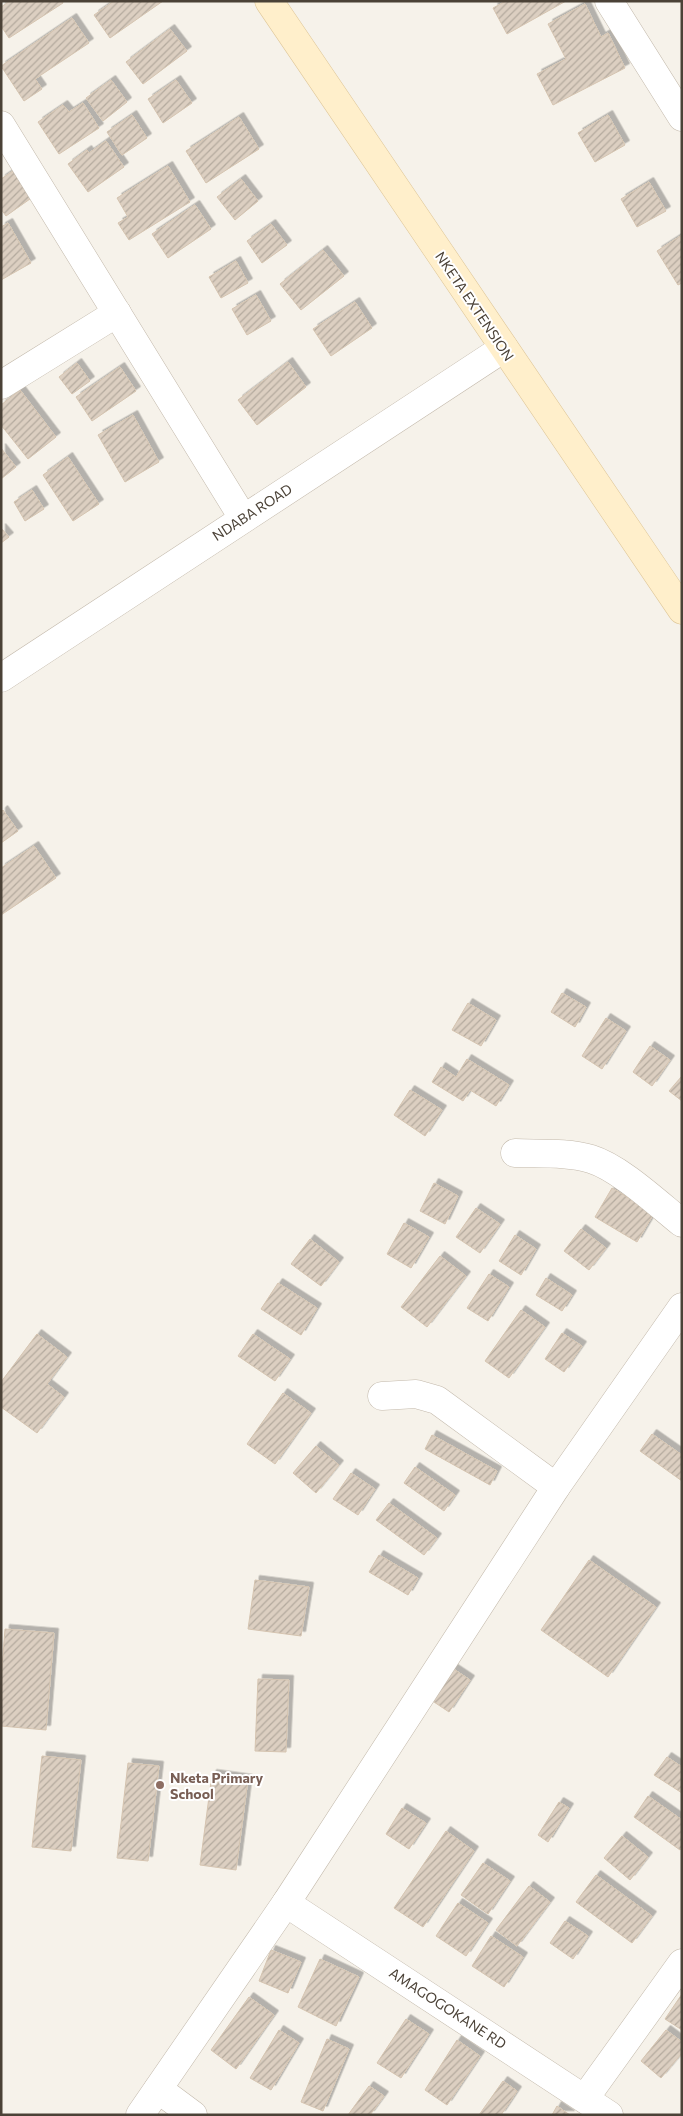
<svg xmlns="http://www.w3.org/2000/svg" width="683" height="2116" font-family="Commissioner,sans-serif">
	<defs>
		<pattern id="building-hatch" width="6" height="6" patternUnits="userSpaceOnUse" patternTransform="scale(1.25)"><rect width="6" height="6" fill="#dccfc1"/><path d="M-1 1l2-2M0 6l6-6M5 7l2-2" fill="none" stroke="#b4aa9e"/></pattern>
		<filter id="shadow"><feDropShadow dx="4.5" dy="-4.5" stdDeviation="0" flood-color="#0004"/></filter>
	</defs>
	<rect width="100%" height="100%" fill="#f6f2ea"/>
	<g fill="url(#building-hatch)" stroke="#d5c4b0" filter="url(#shadow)">
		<path d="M10,1H62L63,3L9,38L1,26V7Z"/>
		<path d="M114,1H163L110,38L94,15Z"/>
		<path d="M506,1H566L507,34L493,8Z"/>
		<path d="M585,4L601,37L608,33L625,68L553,105L537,74L566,59L548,24Z"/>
		<path d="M72,18L89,43L35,79L42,89L24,101L1,66Z"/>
		<path d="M170,29L187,51L143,84L126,62Z"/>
		<path d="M111,80L127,102L103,121L86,98Z"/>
		<path d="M176,80L192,103L163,123L148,99Z"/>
		<path d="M83,103L99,128L59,154L38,122L63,105L69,112Z"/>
		<path d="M132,115L147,138L122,155L107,132Z"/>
		<path d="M608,115L625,145L595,162L578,133Z"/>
		<path d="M239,117L259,149L206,183L186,151Z"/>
		<path d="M106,141L124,167L88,192L68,164L87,150L89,153Z"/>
		<path d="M168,166L190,202L129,240L118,223L128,217L117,198Z"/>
		<path d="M19,167L37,194L6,216L1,209V179Z"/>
		<path d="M241,179L258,201L235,220L217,197Z"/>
		<path d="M649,182L666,211L637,227L621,199Z"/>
		<path d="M195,205L211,229L168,258L152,234Z"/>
		<path d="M8,223L31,263L1,280V227Z"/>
		<path d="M271,224L287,245L262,263L247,241Z"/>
		<path d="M682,235V283L678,285L657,251Z"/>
		<path d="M323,250L344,276L301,310L280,284Z"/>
		<path d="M236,261L248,283L221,298L209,277Z"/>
		<path d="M256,295L271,321L247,335L232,309Z"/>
		<path d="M355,302L372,328L331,356L313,329Z"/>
		<path d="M288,362L306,387L257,425L238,400Z"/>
		<path d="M77,363L90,381L72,394L59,377Z"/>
		<path d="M120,367L136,391L92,421L76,397Z"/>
		<path d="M20,390L56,437L28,459L1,425V405Z"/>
		<path d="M133,415L159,462L125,482L98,435Z"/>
		<path d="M1,448L16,467L1,479Z"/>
		<path d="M68,457L99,504L73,521L43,475Z"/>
		<path d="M32,490L44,509L25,521L14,502Z"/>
		<path d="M1,528L9,537L1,543Z"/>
		<path d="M3,810L18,831L1,843V812Z"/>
		<path d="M34,846L56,878L1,915V868Z"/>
		<path d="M562,993L586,1007L575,1027L551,1012Z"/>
		<path d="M468,1003L496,1020L481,1046L452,1030Z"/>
		<path d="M606,1018L626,1031L602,1069L582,1056Z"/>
		<path d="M650,1046L670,1060L652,1086L633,1072Z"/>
		<path d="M467,1059L509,1085L496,1106L470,1090L463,1101L432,1082L441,1067L456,1077Z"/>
		<path d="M682,1076V1101L669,1091Z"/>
		<path d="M410,1090L442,1110L425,1136L394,1115Z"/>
		<path d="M434,1183L458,1196L445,1224L420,1211Z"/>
		<path d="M612,1188L654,1213L637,1242L595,1217Z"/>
		<path d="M476,1208L500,1224L480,1253L456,1237Z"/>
		<path d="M404,1223L429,1237L411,1268L387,1254Z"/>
		<path d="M581,1229L606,1248L589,1270L564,1251Z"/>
		<path d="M515,1235L536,1249L521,1275L499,1261Z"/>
		<path d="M310,1239L339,1262L321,1286L291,1264Z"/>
		<path d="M440,1256L466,1276L427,1327L401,1307Z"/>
		<path d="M489,1274L509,1287L488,1321L467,1308Z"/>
		<path d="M546,1278L572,1295L562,1311L536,1295Z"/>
		<path d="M278,1283L317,1308L301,1335L261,1309Z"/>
		<path d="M521,1310L545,1327L509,1378L485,1361Z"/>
		<path d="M562,1333L582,1346L564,1372L545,1359Z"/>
		<path d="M37,1334L67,1357L47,1384L64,1397L37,1433L1,1407V1382Z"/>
		<path d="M253,1334L290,1359L275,1381L238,1356Z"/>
		<path d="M283,1393L311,1413L275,1464L247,1444Z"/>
		<path d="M652,1434L682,1455V1481L640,1451Z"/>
		<path d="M432,1435L497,1471L490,1485L425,1449Z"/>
		<path d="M316,1446L339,1465L316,1493L293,1473Z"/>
		<path d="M415,1467L455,1495L444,1511L404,1483Z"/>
		<path d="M351,1473L375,1489L358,1515L333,1499Z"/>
		<path d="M389,1503L437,1538L424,1555L376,1520Z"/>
		<path d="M379,1555L418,1578L408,1595L369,1572Z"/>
		<path d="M589,1560L656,1607L608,1677L541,1630Z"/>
		<path d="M255,1580L309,1587L301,1636L248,1629Z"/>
		<path d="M5,1629L54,1633L46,1730L1,1726V1680Z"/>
		<path d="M452,1668L470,1680L449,1712L431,1700Z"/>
		<path d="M258,1679L289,1680L286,1752L255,1751Z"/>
		<path d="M42,1756L81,1760L71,1851L32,1847Z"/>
		<path d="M667,1757L682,1767V1793L654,1775Z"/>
		<path d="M128,1763L159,1766L148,1861L117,1858Z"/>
		<path d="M212,1774L248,1779L236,1870L200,1865Z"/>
		<path d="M648,1796L682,1820V1847L680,1850L634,1817Z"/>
		<path d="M559,1802L569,1808L548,1842L538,1835Z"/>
		<path d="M402,1808L426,1823L409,1849L386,1834Z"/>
		<path d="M446,1831L474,1851L423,1927L394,1908Z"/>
		<path d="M622,1836L648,1857L630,1880L604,1858Z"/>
		<path d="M483,1863L510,1881L488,1914L461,1895Z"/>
		<path d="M596,1875L652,1916L632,1943L576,1902Z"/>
		<path d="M529,1886L550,1902L517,1946L496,1930Z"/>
		<path d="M458,1903L488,1923L466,1956L436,1936Z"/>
		<path d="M565,1921L588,1936L573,1959L550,1943Z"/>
		<path d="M491,1936L523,1957L504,1987L472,1966Z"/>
		<path d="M271,1950L301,1962L288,1993L259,1981Z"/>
		<path d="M320,1959L359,1977L336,2026L298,2007Z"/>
		<path d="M682,1994V2030L665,2019Z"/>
		<path d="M249,1997L274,2015L236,2069L211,2050Z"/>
		<path d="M406,2019L429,2034L401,2078L377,2063Z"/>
		<path d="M279,2030L299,2043L271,2090L250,2078Z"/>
		<path d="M666,2030L682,2042V2053L661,2078L641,2061Z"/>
		<path d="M327,2039L349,2049L323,2111L301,2102Z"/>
		<path d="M457,2040L480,2056L447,2105L425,2090Z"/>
		<path d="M503,2081L517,2091L501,2115H479Z"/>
		<path d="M369,2086L384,2096L370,2115H348Z"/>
		<path d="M557,2106L570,2115H552Z"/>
	</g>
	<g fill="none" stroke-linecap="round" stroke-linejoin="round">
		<defs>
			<g id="street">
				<path d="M609,1L682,117"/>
				<path d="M1,125L243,518"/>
				<path d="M1,385L117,313"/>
				<path d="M1,678L504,348"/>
				<path d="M515,1153C540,1154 567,1152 591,1159C620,1168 657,1203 682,1223"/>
				<path d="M382,1396L416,1394L437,1400L556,1487"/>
				<path d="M286,1903L609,2115"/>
				<path d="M158,2089L193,2115"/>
				<path d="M585,2098L682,1963"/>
				<path d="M140,2115L286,1903L556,1487L682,1307"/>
			</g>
			<path id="secondary" d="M269,1L682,610"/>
		</defs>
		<use href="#street" stroke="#c3b9ab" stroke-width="29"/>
		<use href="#secondary" stroke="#dec697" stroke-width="29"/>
		<use href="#street" stroke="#fff" stroke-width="28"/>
		<use href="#secondary" stroke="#ffefcb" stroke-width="28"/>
	</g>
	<circle fill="#8d6e63" stroke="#fff" stroke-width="2" cx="160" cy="1785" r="5"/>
	<g text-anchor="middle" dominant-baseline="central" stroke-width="4" stroke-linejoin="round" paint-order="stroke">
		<g font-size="14" fill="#4b4237" stroke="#fff">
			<text transform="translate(475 306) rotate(56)">NKETA EXTENSION</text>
			<text transform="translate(252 512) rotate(-33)">NDABA ROAD</text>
			<text transform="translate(448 2008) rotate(33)">AMAGOGOKANE RD</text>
		</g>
		<g font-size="14" font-weight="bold" fill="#785e54" stroke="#fff" text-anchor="start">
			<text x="170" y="1777">Nketa Primary<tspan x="170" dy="16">School</tspan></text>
		</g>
	</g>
	<rect width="683" height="2116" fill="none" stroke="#4b4237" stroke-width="5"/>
</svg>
